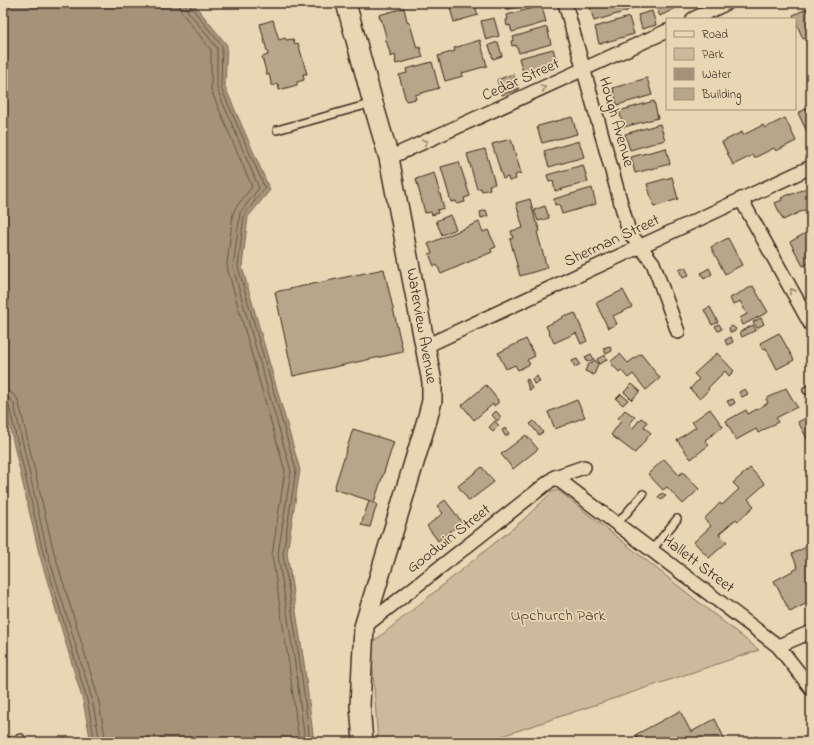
<svg xmlns="http://www.w3.org/2000/svg" width="814" height="745" font-family="'Indie Flower',sans-serif">
	<rect width="100%" height="100%" fill="#e9d6b4"/>
	<filter id="ink" filterUnits="userSpaceOnUse"><feTurbulence type="fractalNoise" baseFrequency=".025" numOctaves="2"/><feDisplacementMap in="SourceGraphic" scale="8" xChannelSelector="R" yChannelSelector="G"/><feConvolveMatrix kernelMatrix="1 2 1 2 8 2 1 2 1" color-interpolation-filters="sRGB"/></filter>
	<g filter="url(#ink)">
		<path fill="#cdba9c" stroke="#84725d" d="M557,490L559,491L759,650L484,742H378L371,645L373,642L523,520L552,492Z"/>
		<path fill="#a59279" stroke="#7b6855" d="M3,3H193L227,45L225,87L270,190L248,217L242,267L300,470L287,553L304,663L314,742H91L83,701L39,553L3,398Z"/>
		<g fill="none" stroke-linecap="round" stroke-linejoin="round">
			<g stroke="#655442" stroke-width="1">
				<path d="M179,3L180,8L182,13L211,50V90L252,187L236,207L233,213L227,265L228,271L285,471L272,555L289,665L299,742"/>
				<path d="M185,3L187,10L217,48V89L259,188L240,213L233,268L291,471L278,554L295,664L305,742"/>
				<path d="M190,3L191,7L222,46L221,88L265,188L244,215L238,267L296,470L283,554L300,663L310,742"/>
				<path d="M3,391C11,391 16,395 19,403L53,549L98,697L106,742"/>
				<path d="M3,397L10,399L14,404L47,551L92,699L100,742"/>
				<path d="M3,402L6,403L9,406L43,552L87,700L95,742"/>
			</g>
		</g>
		<g fill="#b8a68a" stroke="#3b2a1e">
			<path d="M467,3H474L478,15L454,22L450,8Z"/>
			<path d="M504,3H531L506,10Z"/>
			<path d="M594,3H631L633,8L627,10V11L594,21L589,4Z"/>
			<path d="M654,3H673L676,8L660,16Z"/>
			<path d="M540,6L542,7L546,22L512,32L510,25L507,26L506,20L508,19L507,15Z"/>
			<path d="M811,7V35L803,39L793,15Z"/>
			<path d="M404,8L407,21L410,24L417,48L420,47L423,57L396,64L395,61H396L395,55L390,57V53L386,40H385L386,36L381,19H380L379,15Z"/>
			<path d="M652,11L656,25L642,29L638,15Z"/>
			<path d="M629,17L634,34L599,44L595,27Z"/>
			<path d="M494,18L499,36L486,40L481,21Z"/>
			<path d="M273,20L279,40L285,38L286,40L293,39L295,44L298,43L307,74H303L304,80L297,82V85L279,90L278,84L272,86L269,74L267,75L262,57L268,55L260,24Z"/>
			<path d="M547,27L551,44L519,53L516,45L512,46L511,41L514,40L513,37Z"/>
			<path d="M480,40L487,66L462,73L463,76L445,81L438,56L455,51L454,48Z"/>
			<path d="M498,42L502,56L493,59L489,45Z"/>
			<path d="M553,49L558,66L524,75L519,58Z"/>
			<path d="M432,62L439,88L415,95L416,99L406,101L399,75L407,73L406,69Z"/>
			<path d="M513,74L519,89L502,95L497,80Z"/>
			<path d="M647,78L652,95L617,105L613,88Z"/>
			<path d="M654,101L658,118L624,127L619,111Z"/>
			<path d="M811,106V134L809,136L798,113Z"/>
			<path d="M572,117L577,134L542,143L537,127L538,126Z"/>
			<path d="M785,118L796,141L776,151L774,148L754,158L753,155L733,165L722,142L742,132L743,135L763,125L765,128Z"/>
			<path d="M660,124L665,140L630,150L625,134Z"/>
			<path d="M511,139L521,173L515,175L516,179L509,181L508,177L503,179L492,144Z"/>
			<path d="M579,141L584,157L549,167L544,151Z"/>
			<path d="M666,148L670,164L635,173L631,157Z"/>
			<path d="M485,149L495,184L489,185L490,189L482,191L481,188L477,189L467,154Z"/>
			<path d="M459,162L470,196L464,198L465,202L457,204L456,201L451,202L441,167Z"/>
			<path d="M583,165L588,182L555,191L553,181L549,182L547,175Z"/>
			<path d="M434,173L444,208L437,210L438,213L432,215L431,212L425,213L416,179Z"/>
			<path d="M672,177L678,199L654,207L647,184Z"/>
			<path d="M811,186V207L783,220L775,203L782,200L781,198L790,194V195Z"/>
			<path d="M592,188L596,204L562,214L559,204L555,205L554,199Z"/>
			<path d="M530,199L536,223H537L540,231L537,232L547,268L520,276L510,239L513,238L511,231L523,228L516,203Z"/>
			<path d="M545,206L549,218L538,221L534,210Z"/>
			<path d="M486,210L488,216L481,218L480,212Z"/>
			<path d="M450,215L456,229L442,235L436,221Z"/>
			<path d="M479,222L483,232L488,230L496,247L491,249L492,252L441,274L437,265L434,266L429,254L432,253L428,244Z"/>
			<path d="M807,232L811,239V262L803,266L790,242Z"/>
			<path d="M728,238L742,265L725,274L711,247Z"/>
			<path d="M685,267L689,275L683,278L679,270Z"/>
			<path d="M709,268L712,274L704,279L701,273Z"/>
			<path d="M384,269L403,352L293,376L275,292Z"/>
			<path d="M753,286L768,312L743,325L740,318L747,314L740,301L733,305L730,298Z"/>
			<path d="M623,290L632,307L613,316L617,324L608,328L596,303Z"/>
			<path d="M710,307L718,322L712,325L704,310Z"/>
			<path d="M575,313L587,341L581,344L576,333L554,343L546,326L562,318V317L567,314V316Z"/>
			<path d="M761,318L764,324L757,328L753,322Z"/>
			<path d="M719,324L722,329L718,331L715,326Z"/>
			<path d="M753,325L756,330L742,337L740,332Z"/>
			<path d="M732,326L736,329L734,332H730L729,328Z"/>
			<path d="M779,333L794,360L777,369L766,348L763,349L760,343Z"/>
			<path d="M731,337L733,342L727,345L725,340Z"/>
			<path d="M526,339L535,356L527,360L530,364L518,370L515,365L506,369L498,353Z"/>
			<path d="M610,346L612,351L606,354L603,348Z"/>
			<path d="M717,353L734,371L729,376L725,371L708,388L709,389L700,399L690,389L699,379L694,374Z"/>
			<path d="M591,354L594,359L587,362L585,357Z"/>
			<path d="M620,354L628,363L639,355L641,354L660,378L646,390L633,374L628,378L621,370L619,372L610,362Z"/>
			<path d="M605,355L607,360L599,364L597,359Z"/>
			<path d="M577,359L580,364L575,367L572,361Z"/>
			<path d="M595,360L598,364L594,375L585,371L588,365Z"/>
			<path d="M537,376L540,382L534,384L532,379Z"/>
			<path d="M528,379L532,389L529,390L526,380Z"/>
			<path d="M632,384L640,391L632,400L624,392Z"/>
			<path d="M486,385L498,400V403L494,406L493,404L474,420L462,405Z"/>
			<path d="M786,388L797,407L776,418L778,422L758,433L756,429L736,440L726,421L746,410L748,414L768,403L766,399Z"/>
			<path d="M745,389L748,394L742,397L739,392Z"/>
			<path d="M621,394L628,400L623,405L616,399Z"/>
			<path d="M733,399L735,403L730,406L727,401Z"/>
			<path d="M577,400L585,417L555,429L548,412Z"/>
			<path d="M710,409L723,427L705,440L709,445L691,459L677,440L696,427L692,422Z"/>
			<path d="M625,410L635,417L629,425L633,428L641,418L647,422L644,427L651,433L635,453L611,435L621,421L618,418Z"/>
			<path d="M496,411L501,417L497,421L492,415Z"/>
			<path d="M811,415V441L809,442L798,422Z"/>
			<path d="M495,421L499,426L493,432L489,427Z"/>
			<path d="M534,421L543,432L539,435L530,424Z"/>
			<path d="M506,428L509,434L505,436L502,430Z"/>
			<path d="M353,429L394,442L374,502L334,489Z"/>
			<path d="M526,435L538,449L513,469L501,454Z"/>
			<path d="M664,459L679,475L683,472L699,489L683,504L667,487L663,490L648,474Z"/>
			<path d="M482,467L494,482L469,501L458,486Z"/>
			<path d="M750,468L765,484L748,499L754,506L738,521L736,519L719,534L727,542L709,558L694,542L711,526L704,519L720,503L722,505L739,489L733,483Z"/>
			<path d="M662,493L666,496L661,500L658,497Z"/>
			<path d="M445,500L462,522L438,541L427,526L443,513L437,506Z"/>
			<path d="M369,501L377,504L370,527L361,525Z"/>
			<path d="M811,545V601L790,612L774,581L798,568L792,554L806,547Z"/>
			<path d="M706,563L710,567L705,572L701,568Z"/>
			<path d="M680,711L691,732L715,719L726,742H639L635,735Z"/>
			<path d="M757,736L760,742H746Z"/>
		</g>
		<g fill="none" stroke-linecap="round" stroke-linejoin="round">
			<defs>
				<g id="lane">
					<path d="M277,130L373,103"/>
					<path d="M807,390L811,388"/>
					<path d="M617,524L643,494"/>
					<path d="M651,551L677,519"/>
					<path d="M7,742L21,738L22,742"/>
				</g>
				<g id="street">
					<path d="M565,3L629,232L653,263L678,332"/>
					<path d="M693,19L727,3"/>
					<path d="M389,158L667,31"/>
					<path d="M741,199L811,325"/>
					<path d="M426,346L641,246L811,167"/>
					<path d="M555,477L778,646L811,688"/>
					<path d="M364,627L555,477L584,467"/>
					<path d="M778,646L811,632"/>
				</g>
				<path id="secondary" d="M346,3L373,103L389,158L432,382V401L427,420L364,627L360,705L363,742"/>
			</defs>
			<use href="#lane" stroke="#3b2a1e" stroke-width="10"/>
			<use href="#street" stroke="#3b2a1e" stroke-width="16"/>
			<use href="#secondary" stroke="#3b2a1e" stroke-width="22"/>
			<use href="#lane" stroke="#e9d6b4" stroke-width="7"/>
			<use href="#street" stroke="#e9d6b4" stroke-width="13"/>
			<use href="#secondary" stroke="#e9d6b4" stroke-width="19"/>
		</g>
		<defs><path id="oneway-chevron" d="M-2-3.5L2.5 0L-2 3.5" fill="none" stroke-width="1.6" stroke-linecap="round" stroke-linejoin="round"/></defs>
		<g stroke="#928069">
			<use href="#oneway-chevron" transform="translate(543 88) rotate(-24)"/>
			<use href="#oneway-chevron" transform="translate(425 142) rotate(-24)"/>
			<use href="#oneway-chevron" transform="translate(792 291) rotate(-119)"/>
		</g>
	</g>
	<g text-anchor="middle" dominant-baseline="central" stroke-width="3.5" stroke-linejoin="round" paint-order="stroke">
		<g font-size="16" fill="#3b2a1e" stroke="#e9d6b4">
			<text transform="translate(521 80) rotate(-24)">Cedar Street</text>
			<text transform="translate(616 122) rotate(74)">Hough Avenue</text>
			<text transform="translate(612 241) rotate(-25)">Sherman Street</text>
			<text transform="translate(421 326) rotate(80)">Waterview Avenue</text>
			<text transform="translate(449 539) rotate(-38)">Goodwin Street</text>
			<text transform="translate(698 564) rotate(37)">Hallett Street</text>
		</g>
		<g font-size="16" fill="#514031" stroke="#e9d6b4">
			<text x="558" y="616">Upchurch Park</text>
		</g>
	</g>
	<rect width="814" height="745" fill="none" stroke="#e9d6b4" stroke-width="16"/>
	<rect x="8" y="8" width="798" height="729" fill="none" stroke="#3b2a1e" stroke-width="1.5" filter="url(#ink)"/>
	<rect x="666" y="18" width="130" height="92" fill="#e9d6b4" stroke="#a39178"/>
	<rect x="674" y="31" width="20" height="6" fill="#e9d6b4" stroke="#a39178"/>
	<text x="702" y="38" font-size="12" fill="#3b2a1e">Road</text>
	<rect x="674" y="48" width="20" height="12" fill="#cdba9c" stroke="#a39178"/>
	<text x="702" y="58" font-size="12" fill="#3b2a1e">Park</text>
	<rect x="674" y="68" width="20" height="12" fill="#a59279" stroke="#a39178"/>
	<text x="702" y="78" font-size="12" fill="#3b2a1e">Water</text>
	<rect x="674" y="88" width="20" height="12" fill="#b8a68a" stroke="#a39178"/>
	<text x="702" y="98" font-size="12" fill="#3b2a1e">Building</text>
</svg>
